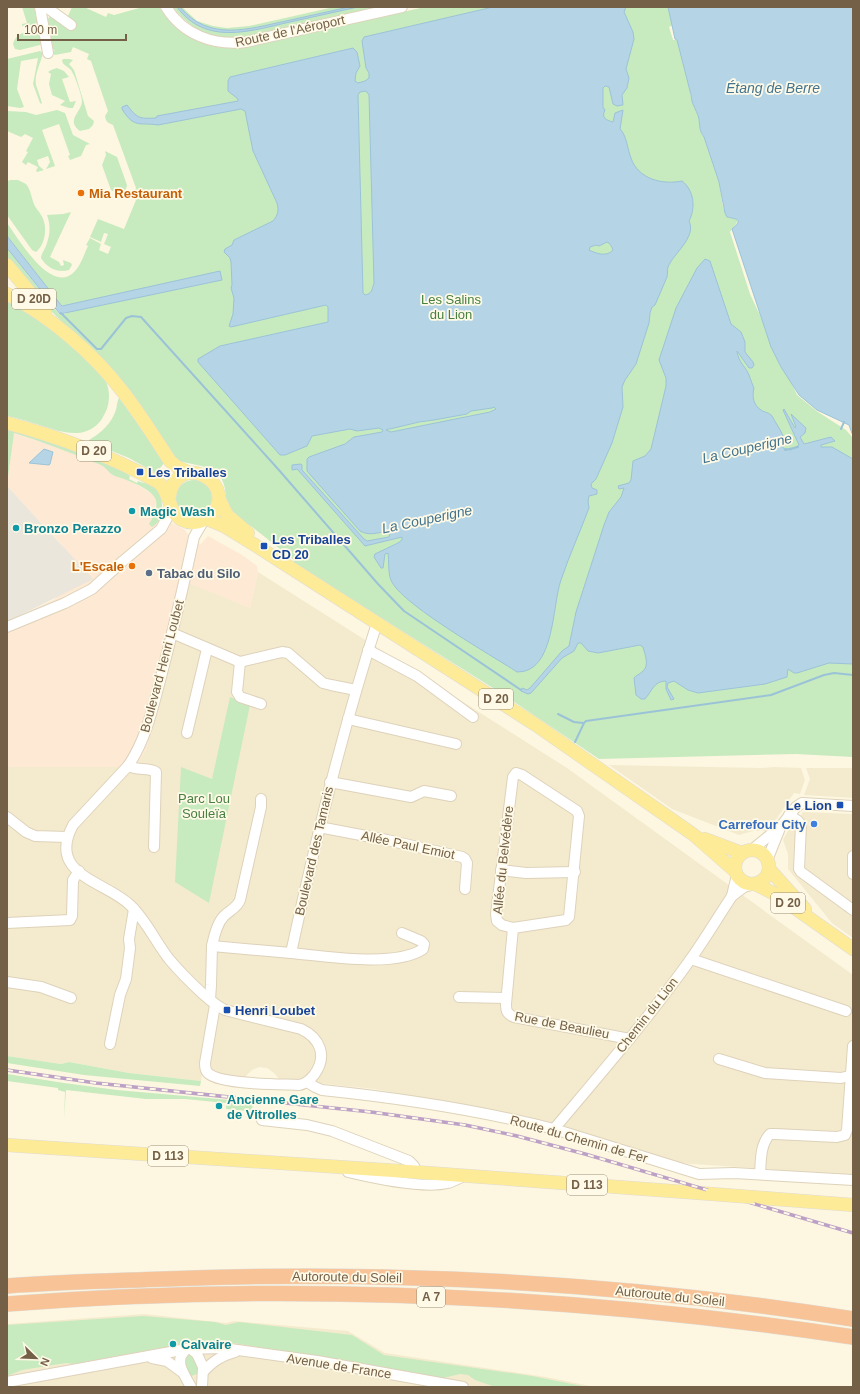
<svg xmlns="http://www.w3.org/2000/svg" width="860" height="1394" font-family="Arial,sans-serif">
	<rect width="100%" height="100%" fill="#fdf7e1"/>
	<g fill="#f4ebcf">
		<path d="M258,572L567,768L853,975V1177L766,1169L678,1163L472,1107L374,1089L279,1079L274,1073L267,1068L259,1067L252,1070L244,1078L203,1071L201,1081L129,1073L69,1062L61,1064L7,1056V767H135L157,710L188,582L250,608Z"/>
		<path d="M609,765L761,768L774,767L801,768L805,780L800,794L794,793L777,818L766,831H753L739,835L672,809Z"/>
		<path d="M806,768H853V798L804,795L810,779Z"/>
		<path d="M803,812L853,814V938L832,923L788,869V854L783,840L790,827L794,825Z"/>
		<path d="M144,1314L226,1323L234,1321L348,1331L385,1353L546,1377L595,1387H7V1324Z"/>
	</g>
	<path fill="#fde9d4" d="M13,433L52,445L105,466L115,476H120L141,487L152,494L155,498L156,502L154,513L185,530L189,536L187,540L201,544L208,536L242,555L257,566L258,572L250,608L188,583L157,710L159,711L158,714L156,715L146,751L135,767H7V622L55,599L63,546L7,486Z"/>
	<path fill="#ebe6dc" d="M7,486L93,579L7,622Z"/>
	<g fill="#c8eabf">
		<path d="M22,7H34L36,18H38L37,23L28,26V25L22,26V24L27,23Z"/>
		<path d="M72,7H84L106,17L108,13L114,15L143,7H159C178,38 211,53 247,47L425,7H668L673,25L669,27L673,40H677L690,91C692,96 691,99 693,104C695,109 698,114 699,119C700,127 699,130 704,137L719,182L723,207L728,218C746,216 733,227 730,232L750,294L797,395L818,412L846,430L853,438V757L796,754L599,759L504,695L294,563V560C281,550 269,540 256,530C249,524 239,520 234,514C232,511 228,507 227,503C225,492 226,480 216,473C204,463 189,466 176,459L66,326L43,303L7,257V248L59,314H65L76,304L65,306L61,305L7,236V223C18,238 52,297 75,271C81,265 84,254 88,246L86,245L90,238L101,244L99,250L108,254L111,247L104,244L108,234L104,233L101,242L90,237L98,219L124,229L136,200L131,198L136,188L113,125C108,123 106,122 105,116L108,111L91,61L87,59L89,54L73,47L71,52L55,55L51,52L55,51L53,49L47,20L50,16H68Z"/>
		<path d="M173,7H182L197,21L213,26L227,28L249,26L334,7H378C347,14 316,21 285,28C264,32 240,40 218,37C200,33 184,22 173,7Z"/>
		<path d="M34,29L40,31L42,43L40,45L20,50L15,49L13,44C16,33 25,32 34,29Z"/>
		<path d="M40,51L43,53C41,62 34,75 36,85C38,92 41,98 42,104L40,103L33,84L38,58L21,61L17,89L24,107L20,108L7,106V59Z"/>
		<path d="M63,59H69L73,60L69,64L74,70L88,116L94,121L93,125L89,129L80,131C65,120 82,112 82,101C82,96 74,72 70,69C67,66 63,65 62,61Z"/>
		<path d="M57,68L64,71L69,77L62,79L70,102L76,101L73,108H69L60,105L65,101L52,95L49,84L51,74L48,72L51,70Z"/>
		<path d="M57,110L65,113L73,135L90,144L86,145L81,156L70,160L68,156L70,155L59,124L42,130L55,166L46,169L50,162L48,156L37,160L39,166L44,170L37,172L36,171L38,167L28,162L26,165L22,162L28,152L26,151L33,138L25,134L21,137L7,131V111L26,112L36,115Z"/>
		<path d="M105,151L117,157L127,185L125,193L120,197L121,195L111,190L102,165L106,155Z"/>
		<path d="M11,180H18L26,184C31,190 31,197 34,204C36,209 39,211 41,215C48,225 46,244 36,252L32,250L7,215V181Z"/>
		<path d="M71,212L50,257L59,262L61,266L64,265L63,260L71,263L72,265L69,270C57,273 47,268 41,258C41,254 44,251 46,246C50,235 51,226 47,215L63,214Z"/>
		<path d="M7,300C38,317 66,339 91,365C95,369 102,375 105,380C111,390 110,406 104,415C99,426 89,432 78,433C63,434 47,427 33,423C25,420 16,418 7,416Z"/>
		<path d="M119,398L165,462L156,473L129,458L89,442V440C102,432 111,424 116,410C117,406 117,401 119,398Z"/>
		<path d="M7,429L45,438L120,468L130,476L129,479L137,483L138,481C145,484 150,483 156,488C162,493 164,510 160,518C159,522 155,525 152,527L149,524C153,518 159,506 155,498C150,488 125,479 115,476C109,474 106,467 101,465C72,453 43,442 14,433L7,484Z"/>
		<circle cx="194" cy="498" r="18"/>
		<path d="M230,697L250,705L209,903L175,882L181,767L212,779Z"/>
		<path d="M7,1056L61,1064L69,1062L129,1073L201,1081L200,1086L84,1075L7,1063Z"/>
		<path d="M7,1074L64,1083L117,1090L253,1102L252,1110L248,1111L226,1109V1103L185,1099H146L66,1090L64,1119L65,1092L58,1090V1088L7,1081Z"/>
		<path d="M143,1316L215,1322L226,1325L239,1322L352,1335L384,1355L532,1376L587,1387H495L475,1380L468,1375L460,1374L443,1378L221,1341H198L74,1364L66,1363L22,1370L7,1376V1325Z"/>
		<path d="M189,1355L194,1356L198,1369L197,1374L191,1376L189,1374L183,1360Z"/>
	</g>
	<g fill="#b5d5e6" stroke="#9bc3d8" fill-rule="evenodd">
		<path d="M177,7H180C209,42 248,29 286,21C307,16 328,12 349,7H358C335,12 313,17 290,22C250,31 206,46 177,7Z"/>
		<path d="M493,7H626L624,12L633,32L634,39L626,69L629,78L627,88L622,95L623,105L617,106L613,104L609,87L605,86L603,88V107L605,110C601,118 606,120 613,122L615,113L623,110L620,129C627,136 627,148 631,158C638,179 662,185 682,181C694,190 696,208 689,221C697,237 673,254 668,267C667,270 668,274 667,277C663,286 659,296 655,305L652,307L650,313L649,323L636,364L625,380L622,387L623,407L612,443L596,479L591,484L592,488L597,490V494L589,496L588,501L589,508C580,532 569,556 561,580C552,605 555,673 517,672C493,656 399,603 391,580C388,574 389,560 388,553L385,554L383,568H381L374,557L375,554L398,543L402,540V537L365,546L298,470L297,469L292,470V465L301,464L302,465V470L364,539L367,541L389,537L390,534L388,531C377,533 369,536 360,531L307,471V459L309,457L345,444L354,437L382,432L383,430L379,428L357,431L350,429L312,436L307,446L285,455H280L198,362V359L220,346L328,322V307L326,305L231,327L229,326L233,314L234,298L231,288L232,285L231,262L230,258L224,252L225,249L232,245L234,240L273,221C278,215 279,211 277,203L253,151L245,111L241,109L158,125C140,122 134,129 122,109V107L127,105C137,118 139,119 156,118L157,116L238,101V99L228,91V81L230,77L353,48L357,52L360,66L356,73L355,81L358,83L365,81L369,78V73L366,68L362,41L364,37ZM366,91L369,95L374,283C372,289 372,294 365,295L363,293L358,95L360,92ZM607,242C610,243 612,247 613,250C607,257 597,254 589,250L590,247L596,245L599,246ZM494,407L496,409L490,412L391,432L386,430L388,429H390L419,422L434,420L467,414L471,411L492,408Z"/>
		<path d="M668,7H853V436L849,425L817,410L799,395L781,367L771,347L732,229C744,219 736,219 727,217L725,213L719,182L704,137C699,130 700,127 699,119C698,114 695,109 693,104C691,100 692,96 690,91L677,40L675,39Z"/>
		<path d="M7,236L61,305L62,306L220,271L222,280L60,314L7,248Z"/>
		<path d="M705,259L710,261L731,324L741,332L745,342V352L753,362L754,365L752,368H749L737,351C738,362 746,367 749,375C751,380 752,384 754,388C752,396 753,405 761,410C765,413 769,412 772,416C775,422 781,430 783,436C784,439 782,444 783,448L791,450L799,445L783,410L784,409L795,428L796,427L791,414L806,428L805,433L800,437L804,444L831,437L835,441L821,445V447H832L853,459V664L829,663L797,673H794L788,669L787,677L765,684L698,693L688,690L674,681L668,683L667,687L674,699L671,700L666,689V681C654,681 652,691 645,699H641L636,695L634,678C636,675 639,675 642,672C650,666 645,655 643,647L640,645L598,653L588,651L581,643H578L574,651L562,658L531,693L528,694L521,691L522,688L527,690L530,688L562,651L569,646L576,612L604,525L609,512L621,497L624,488L619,489L618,486L629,483L631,480L633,461L645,456L651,449L666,386V378L659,360L676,308L697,268Z"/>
		<path d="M44,449L53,452L50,464L49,465L29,463Z"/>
	</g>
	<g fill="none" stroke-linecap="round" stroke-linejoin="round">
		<g stroke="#9bc3d8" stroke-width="2">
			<path d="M61,313L97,349H101L126,318L132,316L141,317L278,469L378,584L404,611L521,690"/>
			<path d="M841,429L844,422"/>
			<path d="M785,450L798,447"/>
			<path d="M558,714L574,722L583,723"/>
			<path d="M575,742L584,723L586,721L771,695L824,675L834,673L853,675"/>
		</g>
		<defs>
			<g id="minor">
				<path d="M40,7L48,53"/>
				<path d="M46,7L71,25"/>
				<path d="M166,7C183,35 214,46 246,42L402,7"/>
				<path d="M204,520L194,537C184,584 173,631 161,677C153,707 146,740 128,766L73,825C66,838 63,853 72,865C85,882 115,890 130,905C146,920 155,941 169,959C179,971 191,983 203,994C210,1000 216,1006 225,1010L301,1029C320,1038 328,1056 314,1075C310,1080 305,1084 299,1085C281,1084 217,1085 207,1072C205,1069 205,1066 205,1063L215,1005"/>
				<path d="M7,627L65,603L92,589L123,561L161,529L167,518L170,506"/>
				<path d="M172,633L240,662L282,652L288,653L323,683L331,685L356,690"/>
				<path d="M368,650L417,676L473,717"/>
				<path d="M240,662L237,692L240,697L261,704"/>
				<path d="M348,719L456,744"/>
				<path d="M187,733L207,649"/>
				<path d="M128,766C138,771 148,767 156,772L154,847"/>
				<path d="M516,773L522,775L577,811L579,816L569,917L566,920L513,928L502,925L497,921L496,914L513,777Z"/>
				<path d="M330,782L411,797L424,791L451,796"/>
				<path d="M789,815L798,821L801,825L799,869L801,872L853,910"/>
				<path d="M7,817L26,832L35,836L67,837"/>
				<path d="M319,827L387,840L462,857L465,859L467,863L465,889"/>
				<path d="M753,849L781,826L796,807L802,803L853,806"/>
				<path d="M853,856V874"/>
				<path d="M768,858L780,828"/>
				<path d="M501,870L526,873L575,872"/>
				<path d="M737,875L732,896L744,887L751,885"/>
				<path d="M7,923L70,920L72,916L73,880L79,871"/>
				<path d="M513,928L506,1004C506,1011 507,1014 514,1017L630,1039"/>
				<path d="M212,946C214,936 217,923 224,916C230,910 237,908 240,900L261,807V799"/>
				<path d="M291,953C324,956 395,968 423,949L424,944L421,941L402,933"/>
				<path d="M691,959L846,1011"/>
				<path d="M7,982L41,987L71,998"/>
				<path d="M459,997L506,998"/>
				<path d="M210,1000L211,985L212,946L291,953C315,842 342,731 377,623"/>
				<path d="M110,1044L120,995L126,979L130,948L129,939L134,909"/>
				<path d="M719,1059L765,1073L841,1078L853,1075"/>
				<path d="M307,1082L315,1087L322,1090C400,1098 478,1110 554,1129L699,1174L734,1173L853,1180"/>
				<path d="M262,1120L307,1125L332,1131L409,1161L414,1166L415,1172"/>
				<path d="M554,1129C601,1073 648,1019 690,960C705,939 718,917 732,896"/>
				<path d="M348,1172C373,1178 422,1189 448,1183C452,1182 457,1179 462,1177"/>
				<path d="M760,1174C761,1160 760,1145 770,1134H775L837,1137L845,1135L847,1130L853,1046"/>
				<path d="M187,1349C172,1360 185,1375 191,1387"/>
				<path d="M191,1349L197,1354L203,1367L202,1387"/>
				<path d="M152,1358L167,1361L182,1372"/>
				<path d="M203,1372C213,1361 221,1356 235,1352"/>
				<path d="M7,1382L187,1349L223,1348L317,1361L463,1387"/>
			</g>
			<g id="major">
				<path d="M7,265L45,311"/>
				<path d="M7,294C51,317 93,353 123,392C140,414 155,438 170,461L177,467L190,473"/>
				<path d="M7,423C60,437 110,456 158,482C171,492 167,511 182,520C190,524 201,523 208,517C245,488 177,445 169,498"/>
				<path d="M219,499L227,515L248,533"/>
				<path d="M207,519L224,526L255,545L536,725L694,835L735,871"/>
				<path d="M705,839L742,853"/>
				<circle cx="752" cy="867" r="17"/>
				<path d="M770,870L805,909"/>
				<path d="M755,884L775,894L853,949"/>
				<path d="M7,1145L415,1172L712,1194"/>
				<path d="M751,1197L853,1205"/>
			</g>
			<g id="highway">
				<path d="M7,1286C59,1282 112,1281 165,1279C395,1270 626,1283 853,1319"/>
				<path d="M7,1304C289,1282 573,1295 853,1337"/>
			</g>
		</defs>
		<use href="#minor" stroke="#ded2ba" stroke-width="12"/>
		<use href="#major" stroke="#e0dcd7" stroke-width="14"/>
		<use href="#highway" stroke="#e0dcd7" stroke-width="16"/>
		<use href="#minor" stroke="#fff" stroke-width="10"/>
		<use href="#major" stroke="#fdeb97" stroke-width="13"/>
		<use href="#highway" stroke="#f8c396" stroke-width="15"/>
		<defs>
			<path id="rail" d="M7,1070L96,1083L371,1112L465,1125L517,1136L585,1154L853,1233"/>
		</defs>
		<use href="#rail" stroke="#bca0c5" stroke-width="3.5"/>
		<use href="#rail" stroke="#fffae7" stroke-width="2" stroke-dasharray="6" stroke-linecap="butt"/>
		<defs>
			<path id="major-bridge" d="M712,1194L751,1197"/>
		</defs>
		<use href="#major-bridge" stroke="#e0dcd7" stroke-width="14" stroke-linecap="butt"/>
		<use href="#major-bridge" stroke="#fdeb97" stroke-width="13"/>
	</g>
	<g fill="#e8710a" stroke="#fffae7" stroke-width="1.5">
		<circle cx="81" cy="193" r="4"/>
		<circle cx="132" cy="566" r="4"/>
	</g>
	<g fill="#1a4fb4" stroke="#fffae7" stroke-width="1.5">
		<rect x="136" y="468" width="8" height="8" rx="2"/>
		<rect x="260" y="542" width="8" height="8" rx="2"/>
		<rect x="836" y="801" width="8" height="8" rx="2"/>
		<rect x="223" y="1006" width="8" height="8" rx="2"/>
	</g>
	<g fill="#0f9aa8" stroke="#fffae7" stroke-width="1.5">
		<circle cx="132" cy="511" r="4"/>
		<circle cx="16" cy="528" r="4"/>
		<circle cx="219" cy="1106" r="4"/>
		<circle cx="173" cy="1344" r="4"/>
	</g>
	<circle fill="#5c6f8a" stroke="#fffae7" stroke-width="1.5" cx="149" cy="573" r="4"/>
	<circle fill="#3f7fe0" stroke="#fffae7" stroke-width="1.5" cx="814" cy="824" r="4"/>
	<g text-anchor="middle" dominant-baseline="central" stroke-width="3.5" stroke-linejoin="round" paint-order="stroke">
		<g fill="#fffae7" stroke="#9e8e77" stroke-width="1">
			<rect x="12" y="289" width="44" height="20" rx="3"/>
			<rect x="77" y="441" width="34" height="20" rx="3"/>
			<rect x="479" y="689" width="34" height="20" rx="3"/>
			<rect x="771" y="893" width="34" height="20" rx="3"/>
			<rect x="148" y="1146" width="40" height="20" rx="3"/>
			<rect x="567" y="1175" width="40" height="20" rx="3"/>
			<rect x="417" y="1287" width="28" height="20" rx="3"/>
		</g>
		<g font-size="12" font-weight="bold" fill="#746047">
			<text x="34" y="299">D 20D</text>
			<text x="94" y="451">D 20</text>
			<text x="496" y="699">D 20</text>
			<text x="788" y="903">D 20</text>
			<text x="168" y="1156">D 113</text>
			<text x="587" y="1185">D 113</text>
			<text x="431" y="1297">A 7</text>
		</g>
		<g font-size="13" fill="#746047" stroke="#fffae7">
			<text transform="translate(290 31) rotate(-12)">Route de l'Aéroport</text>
			<text transform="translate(162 666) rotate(-75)">Boulevard Henri Loubet</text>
			<text transform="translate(408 845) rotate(12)">Allée Paul Emiot</text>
			<text transform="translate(314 851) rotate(-77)">Boulevard des Tamaris</text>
			<text transform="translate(503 860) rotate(-84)">Allée du Belvédère</text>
			<text transform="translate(647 1015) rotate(-52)">Chemin du Lion</text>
			<text transform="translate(562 1025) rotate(11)">Rue de Beaulieu</text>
			<text transform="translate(579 1139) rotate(16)">Route du Chemin de Fer</text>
			<text transform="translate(347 1277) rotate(1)">Autoroute du Soleil</text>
			<text transform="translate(670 1296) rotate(6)">Autoroute du Soleil</text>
			<text transform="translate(339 1366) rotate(9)">Avenue de France</text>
		</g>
		<g font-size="13" font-weight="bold" fill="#c56008" stroke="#fffae7" text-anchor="start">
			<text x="89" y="193">Mia Restaurant</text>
			<text x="124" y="566" text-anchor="end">L'Escale</text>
		</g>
		<g font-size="13" fill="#488041" stroke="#fffae7">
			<text x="451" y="299">Les Salins<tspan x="451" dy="15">du Lion</tspan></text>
			<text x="204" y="798">Parc Lou<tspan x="204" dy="15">Souleïa</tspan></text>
		</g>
		<g font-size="13" font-weight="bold" fill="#164399" stroke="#fffae7" text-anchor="start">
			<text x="148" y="472">Les Triballes</text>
			<text x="272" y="539">Les Triballes<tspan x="272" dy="15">CD 20</tspan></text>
			<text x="832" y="805" text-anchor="end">Le Lion</text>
			<text x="235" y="1010">Henri Loubet</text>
		</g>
		<g font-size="13" font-weight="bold" fill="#0d838f" stroke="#fffae7" text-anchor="start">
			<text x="140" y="511">Magic Wash</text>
			<text x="24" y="528">Bronzo Perazzo</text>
			<text x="227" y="1099">Ancienne Gare<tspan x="227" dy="15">de Vitrolles</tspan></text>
			<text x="181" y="1344">Calvaire</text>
		</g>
		<g font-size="13" font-weight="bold" fill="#4e5e75" stroke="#fffae7" text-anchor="start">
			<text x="157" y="573">Tabac du Silo</text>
		</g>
		<g font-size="13" font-weight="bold" fill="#366cbe" stroke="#fffae7" text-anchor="end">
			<text x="806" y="824">Carrefour City</text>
		</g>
		<g font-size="14" font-style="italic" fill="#43748f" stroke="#fffae7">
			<text x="773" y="88">Étang de Berre</text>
			<text transform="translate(747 448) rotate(-13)">La Couperigne</text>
			<text transform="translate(427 519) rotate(-12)">La Couperigne</text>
		</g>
	</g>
	<rect width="860" height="1394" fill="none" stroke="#746047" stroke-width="16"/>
	<g transform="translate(36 1358) rotate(113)" stroke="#fffae7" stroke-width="3" paint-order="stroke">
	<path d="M0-3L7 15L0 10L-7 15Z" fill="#746047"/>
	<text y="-6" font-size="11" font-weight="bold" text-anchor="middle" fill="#746047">N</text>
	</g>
	<path d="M18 34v6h108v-6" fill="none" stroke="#746047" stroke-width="2"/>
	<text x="24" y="34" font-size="12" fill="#746047" stroke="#fffae7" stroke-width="3" paint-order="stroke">100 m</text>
</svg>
